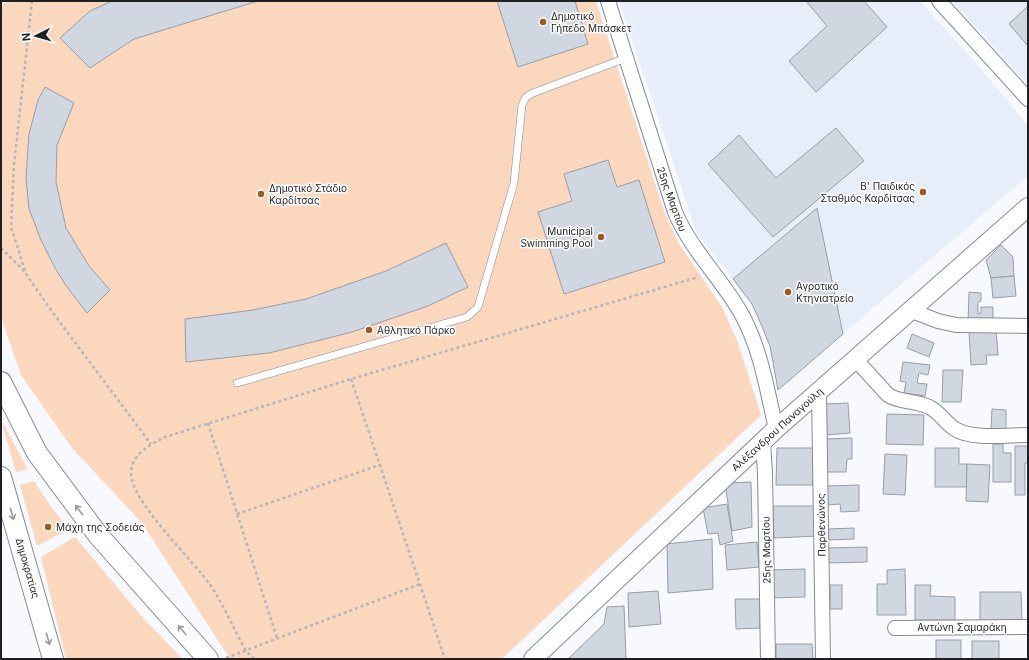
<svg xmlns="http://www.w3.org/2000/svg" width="1029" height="660" font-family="Inter,sans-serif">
	<rect width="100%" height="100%" fill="#f7f9fe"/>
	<g fill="#e7eef9">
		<path d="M619,1H920L981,69L1028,126V176L843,334L817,208L733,279L697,234Z"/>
		<path d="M952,1H1028V84Z"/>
	</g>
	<g fill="#fad7bd" fill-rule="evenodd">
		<path d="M12,1H497L518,67L588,44L575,1H596L665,214L679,244L722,307L738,343L761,415L502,659H230L142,523L72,448L21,375L1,317V4ZM608,160L617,187L665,262L564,294L538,212L572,201L564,174Z"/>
		<path d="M2,424L5,426L27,469L16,472Z"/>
		<path d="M34,481L52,508L69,529L37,546L20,485Z"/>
		<path d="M75,537L144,619L183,659H66L41,557Z"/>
	</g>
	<g fill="#d0d7e1" stroke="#979da7">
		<path d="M112,1H258L134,39L90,68L60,38L90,11Z"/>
		<path d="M497,1H575L588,44L518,67Z"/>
		<path d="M806,1H864L887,27L816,92L789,61L827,26Z"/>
		<path d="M1028,6V46L1009,24Z"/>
		<path d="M45,87L74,103L57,145L56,182L66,228L89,266L110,290L87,313L67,287L55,268L41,240L29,209L26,179L29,134L38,100Z"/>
		<path d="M836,128L864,161L773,237L708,164L739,135L776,178Z"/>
		<path d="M608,160L617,187L639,180L665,262L564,294L538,212L572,201L564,174Z"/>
		<path d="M817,208L843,334L778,390L770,346L761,324L752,304L733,279Z"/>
		<path d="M446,243L468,287L428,306L352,332L269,353L186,362L185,319L253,310L306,299L386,271Z"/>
		<path d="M1001,245L1013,257L1014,276L991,278L986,260Z"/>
		<path d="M1014,276L1016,296L993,298L991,278Z"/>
		<path d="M969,292L981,293V301L978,302V314L981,313V307H993V323H968Z"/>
		<path d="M996,330L998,355H986L987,364L971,365L969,332Z"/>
		<path d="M912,334L934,343L929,357L907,348Z"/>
		<path d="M903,362L930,365L928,375L919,373L917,383L927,384L925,396L904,393L906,382L900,381Z"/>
		<path d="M943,370H963L961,402H942Z"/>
		<path d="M848,403L850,433L827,435L825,404Z"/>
		<path d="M992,409L1006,410V429H991Z"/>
		<path d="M887,414L924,415L923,445L886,444Z"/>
		<path d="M852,438V459H847L846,472H826V439Z"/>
		<path d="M993,444H1003V453H1011V482H993Z"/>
		<path d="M1015,446H1028V463H1025V495H1015Z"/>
		<path d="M777,448H814L813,485H776Z"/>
		<path d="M935,448H959V464H967V487H935Z"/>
		<path d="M885,454L907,455L905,495L883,494Z"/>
		<path d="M967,464L990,465L988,502L966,501Z"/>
		<path d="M751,482L752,527L732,531L725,483Z"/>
		<path d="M859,485V511L841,512L840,504L826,505V486Z"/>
		<path d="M727,504L733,541L720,545L718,533L708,534L703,508Z"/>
		<path d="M773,506H816L818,536L774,538Z"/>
		<path d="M854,528V539L827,540V529Z"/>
		<path d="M712,539L713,589L668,593L667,544Z"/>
		<path d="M757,542L759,567L727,570L725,545Z"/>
		<path d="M867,547V562L827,563V548Z"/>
		<path d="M805,569V597L771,598V570Z"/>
		<path d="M905,569L906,615H877V584H887V570Z"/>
		<rect x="830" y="585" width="12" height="24"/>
		<path d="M915,585H931L930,596L955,597V620H915Z"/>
		<path d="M658,591L661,624L629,627L628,593Z"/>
		<path d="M980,592H1021L1022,621H980Z"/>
		<path d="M735,599H760V628L736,629Z"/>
		<path d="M624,606L626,659H568L604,624L607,607Z"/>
		<rect x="936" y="640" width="25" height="19"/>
		<rect x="972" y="641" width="27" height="18"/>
		<path d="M776,644H812L813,659H776Z"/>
	</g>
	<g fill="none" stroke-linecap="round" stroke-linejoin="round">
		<defs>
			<path id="service" d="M237,383L467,317L478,307L514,183L522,105L526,97L533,93L626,58"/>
			<g id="minor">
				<path d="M608,1L675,212C691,250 721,278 741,313C761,349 767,390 776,429"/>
				<path d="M939,1L1028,99"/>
				<path d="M912,311L938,321L956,325L1028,326"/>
				<path d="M856,360L888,395C900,403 916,400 929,407C940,412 945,423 955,429C972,440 1008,435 1028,435"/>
				<path d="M819,391L823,659"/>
				<path d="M763,442L765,473L768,659"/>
				<path d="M895,628L1028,627"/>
			</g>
			<path id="tertiary" d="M533,659L776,429L1028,207"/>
			<g id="secondary">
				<path d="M1,382L37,453L98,535L208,659"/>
				<path d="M1,477L53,659"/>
			</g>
		</defs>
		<use href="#service" stroke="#858b95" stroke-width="8"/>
		<use href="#minor" stroke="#858b95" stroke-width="16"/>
		<use href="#tertiary" stroke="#858b95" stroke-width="20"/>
		<use href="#secondary" stroke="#858b95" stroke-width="22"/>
		<g stroke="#b3b5ba" stroke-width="2.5" stroke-dasharray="3 3" stroke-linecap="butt">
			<path d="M32,1L14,165L11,227L26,274L53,313L151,444"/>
			<path d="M1,248L26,273"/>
			<path d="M351,379L445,659"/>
			<path d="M208,423L277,638"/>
			<path d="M237,514L380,465"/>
			<path d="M226,658L420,584"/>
			<path d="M254,659L246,651C234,629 224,606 211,586C194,561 129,500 131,472C132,454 151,444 165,437L351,379L695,278L696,274"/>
		</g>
		<use href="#service" stroke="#fff" stroke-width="7"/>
		<use href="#minor" stroke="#fff" stroke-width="14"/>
		<use href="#tertiary" stroke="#fff" stroke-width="18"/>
		<use href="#secondary" stroke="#fff" stroke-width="20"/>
	</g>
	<defs><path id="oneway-shaft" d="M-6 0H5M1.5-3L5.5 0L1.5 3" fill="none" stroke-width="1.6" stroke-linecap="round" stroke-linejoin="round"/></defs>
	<g stroke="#9a9b9c">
		<use href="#oneway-shaft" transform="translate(79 510) rotate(-127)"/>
		<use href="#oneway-shaft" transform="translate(12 514) rotate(73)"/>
		<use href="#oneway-shaft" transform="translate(182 630) rotate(-132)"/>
		<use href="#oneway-shaft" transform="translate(48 639) rotate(74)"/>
	</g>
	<g fill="#9a5b23" stroke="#fff" stroke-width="1.5">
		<circle cx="543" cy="22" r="4"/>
		<circle cx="923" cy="192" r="4"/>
		<circle cx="261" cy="194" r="4"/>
		<circle cx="601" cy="237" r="4"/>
		<circle cx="788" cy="292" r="4"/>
		<circle cx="369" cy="330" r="4"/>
		<circle cx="48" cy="527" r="4"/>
	</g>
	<g text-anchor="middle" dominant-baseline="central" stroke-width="3" stroke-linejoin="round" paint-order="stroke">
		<g font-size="10" fill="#1e2024" stroke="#fff" text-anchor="start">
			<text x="551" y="16">Δημοτικό<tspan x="551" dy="12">Γήπεδο Μπάσκετ</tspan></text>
			<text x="915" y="186" text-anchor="end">Β' Παιδικός<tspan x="915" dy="12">Σταθμός Καρδίτσας</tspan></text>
			<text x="269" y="188">Δημοτικό Στάδιο<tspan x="269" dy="12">Καρδίτσας</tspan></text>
			<text x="593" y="231" text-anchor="end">Municipal<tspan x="593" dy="12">Swimming Pool</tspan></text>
			<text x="796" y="286">Αγροτικό<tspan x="796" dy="12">Κτηνιατρείο</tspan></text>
			<text x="377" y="330">Αθλητικό Πάρκο</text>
			<text x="56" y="527">Μάχη της Σοδειάς</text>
		</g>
		<g font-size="10" fill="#1e2024" stroke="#fff">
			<text transform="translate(672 199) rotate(70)">25ης Μαρτίου</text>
			<text transform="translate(777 429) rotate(-42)">Αλέξανδρου Παναγούλη</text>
			<text transform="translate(821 525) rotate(-91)">Παρθενώνος</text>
			<text transform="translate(766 550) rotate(-91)">25ης Μαρτίου</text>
			<text transform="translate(28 568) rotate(74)">Δημοκρατίας</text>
			<text x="962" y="627">Αντώνη Σαμαράκη</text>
		</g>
	</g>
	<rect width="1029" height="660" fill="none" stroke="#1e2024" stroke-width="4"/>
	<g transform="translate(36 36) rotate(264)" stroke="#ffffff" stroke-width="3" paint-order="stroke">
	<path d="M0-3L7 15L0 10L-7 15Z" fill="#1e2024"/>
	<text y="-6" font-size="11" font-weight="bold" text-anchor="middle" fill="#1e2024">N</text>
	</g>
</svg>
